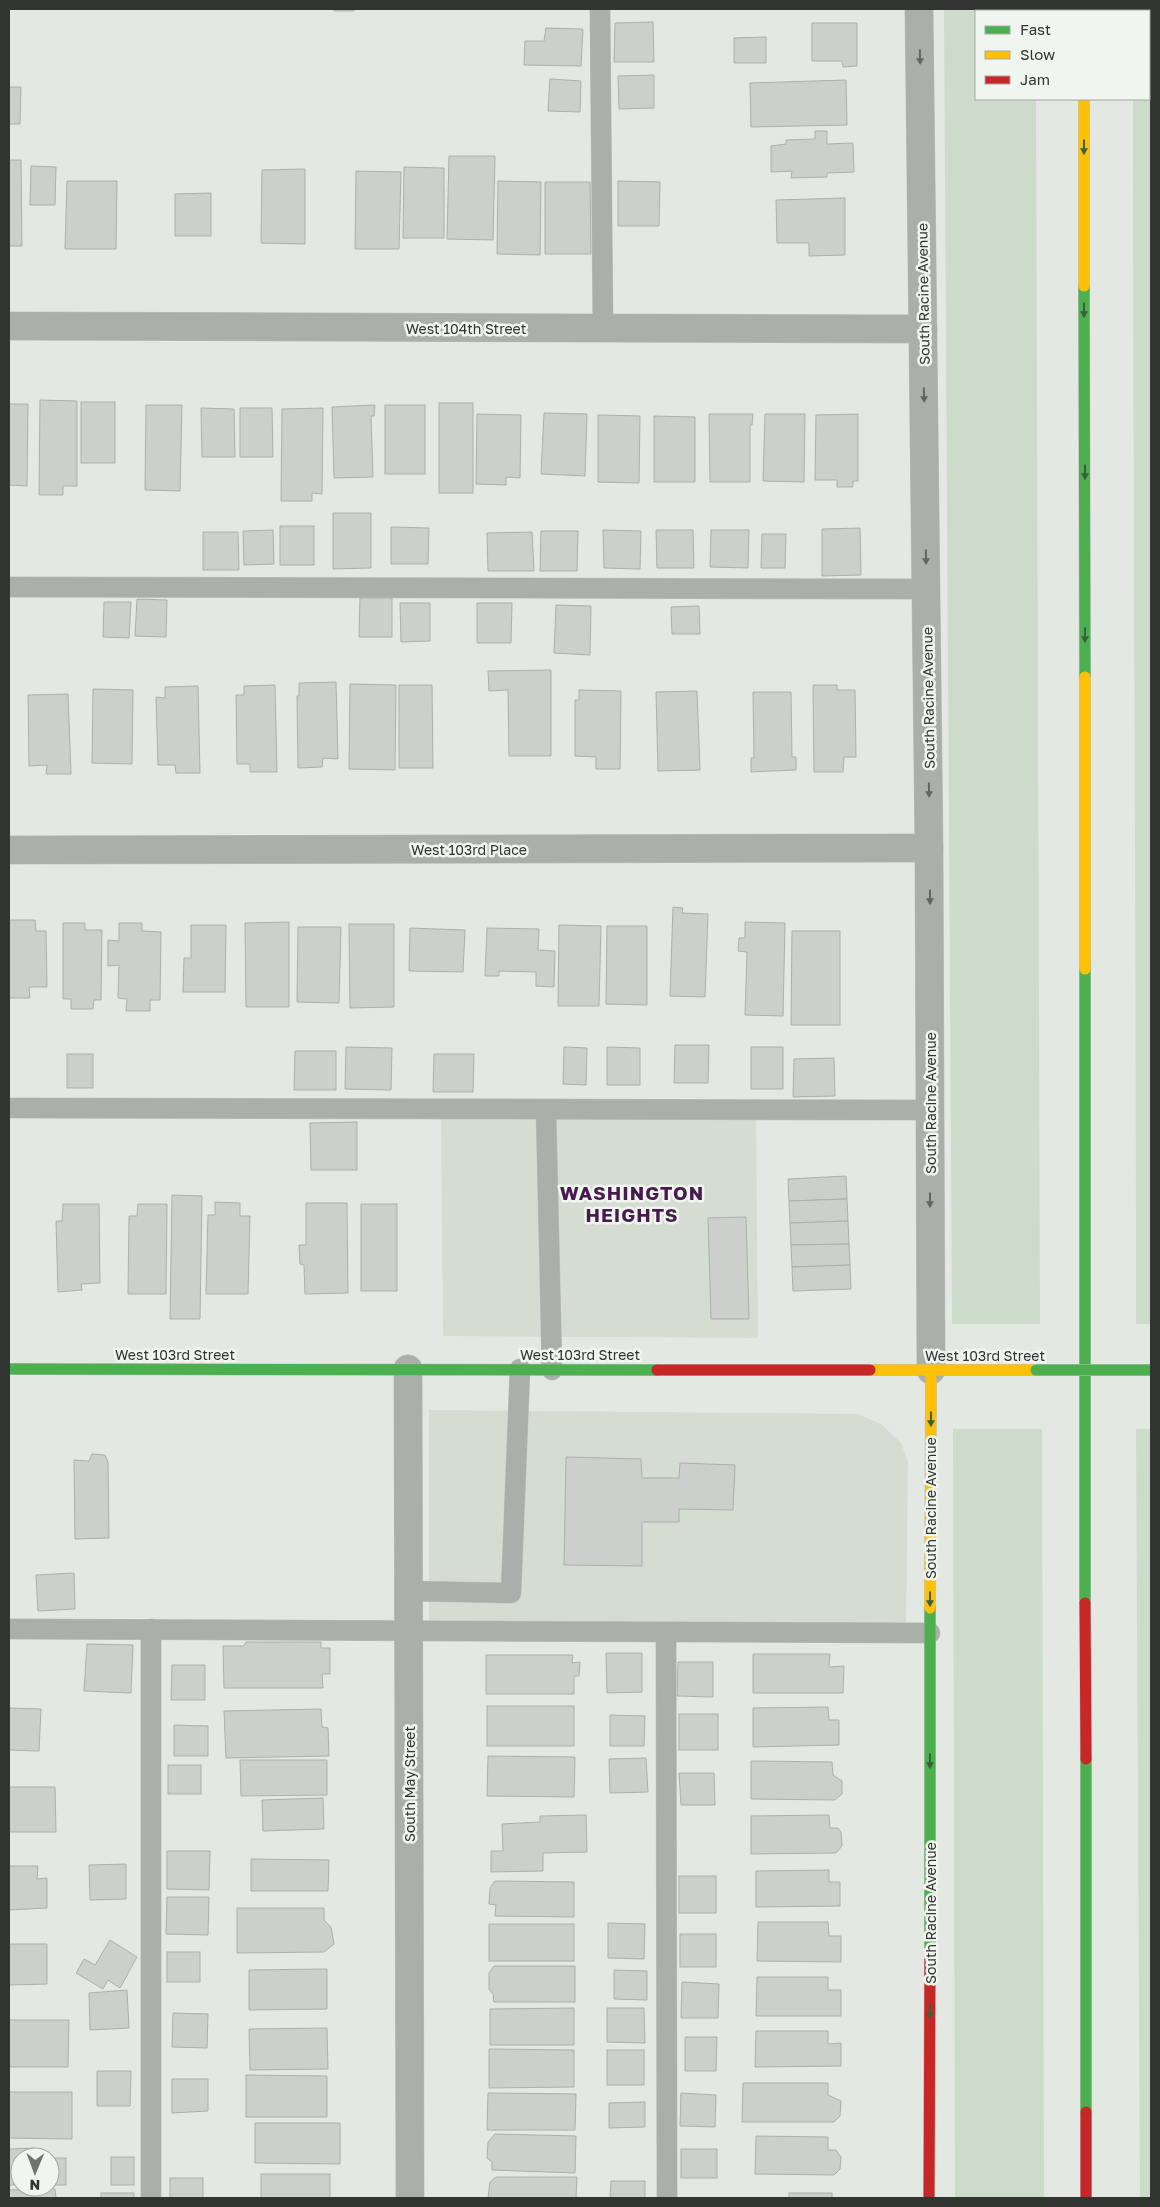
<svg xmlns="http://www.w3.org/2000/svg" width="1160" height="2207" font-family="'Golos Text',sans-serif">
	<rect width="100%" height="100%" fill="#e4e8e3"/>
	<g fill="#d5ddd3">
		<path d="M756,1114L758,1338L443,1336L441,1116Z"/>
		<path d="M429,1410L858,1414L881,1424L901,1443L908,1461L906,1633L429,1631Z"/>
	</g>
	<g fill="#cddbcb">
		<path d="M944,9H1036V11H976V99H1036L1040,1324H952Z"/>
		<path d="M1133,9H1151V1324H1136C1136,915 1133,507 1133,99H1149V11H1133Z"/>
		<path d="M953,1429H1042L1044,2198H955Z"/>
		<path d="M1136,1429H1151V2198H1140Z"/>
	</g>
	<g fill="#cccfcc" stroke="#acafab">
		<rect x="334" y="9" width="20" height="2"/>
		<path d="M653,22L654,62H614L615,23Z"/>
		<path d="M812,23H857V66L843,67L842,61H812Z"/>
		<path d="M546,28L583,29L581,66L524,65L525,41H544Z"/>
		<path d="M766,37V63H734V38Z"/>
		<path d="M654,75V108L619,109L618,76Z"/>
		<path d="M550,79L581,81L580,112L548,111Z"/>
		<path d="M846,80L847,125L751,127L750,83Z"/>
		<path d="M9,87H21L20,124H9Z"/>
		<path d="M815,131H827V144L853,143L854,172L827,173V177L791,178L792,171L771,172V146L786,144V140L815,139Z"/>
		<path d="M449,156H495L493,240L447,239Z"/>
		<path d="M9,160H21L22,246H9Z"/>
		<path d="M31,166L56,167L55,205H30Z"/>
		<path d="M404,167L444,168V238H403Z"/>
		<path d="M305,169V244L261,243L262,170Z"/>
		<path d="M356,171L401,172L399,249H355Z"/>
		<path d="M67,181H117L116,249H65Z"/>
		<path d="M498,181L541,182L540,255L497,254Z"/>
		<path d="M618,181L660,182L659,226H618Z"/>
		<path d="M545,182H590L591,254H545Z"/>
		<path d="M211,193V236H175V194Z"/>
		<path d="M845,198V255L809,256V243H777L776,200Z"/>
		<path d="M40,400L77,401V486H63V495H39Z"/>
		<rect x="81" y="402" width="34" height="61"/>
		<rect x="439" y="403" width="34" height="90"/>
		<path d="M9,404H28L27,486L9,485Z"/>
		<path d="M146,405H182L180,491L145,490Z"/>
		<path d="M375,405L374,416H371L373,477L334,478L332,407Z"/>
		<rect x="385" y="405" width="40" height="69"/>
		<path d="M201,408L234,409L235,457H202Z"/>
		<path d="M240,408H272L273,457H240Z"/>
		<path d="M323,408L322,494L312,493V501H281L282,409Z"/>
		<path d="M544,413L587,414L585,476L541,474Z"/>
		<path d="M477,414L521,415L520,478L506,477V485L476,484Z"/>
		<path d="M709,414H753L752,425H750V482H710Z"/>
		<path d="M765,414H805L804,482L763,481Z"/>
		<path d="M858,414V481H853V487H837V480H815L816,415Z"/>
		<path d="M598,415L640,416L639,483L598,482Z"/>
		<path d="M654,416L695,417V482H654Z"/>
		<path d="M333,513H371V568L333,569Z"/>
		<rect x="280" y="526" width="34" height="39"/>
		<path d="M391,527L429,528L428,564H391Z"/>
		<path d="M860,528L861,575L822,576V529Z"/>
		<path d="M273,530L274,564L244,565L243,531Z"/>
		<path d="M603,530L641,531L640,569L604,568Z"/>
		<path d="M656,530H693L694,568H657Z"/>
		<path d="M711,530H749L748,568L710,567Z"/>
		<path d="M541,531H578L577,571H540Z"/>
		<path d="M203,532H238L239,570H203Z"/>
		<path d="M532,532L534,571H488L487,533Z"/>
		<path d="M762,534H786L785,568H761Z"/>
		<path d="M360,598H392V637H359Z"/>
		<path d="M137,599L167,600L166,637L135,636Z"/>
		<path d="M104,602H131L129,638L103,637Z"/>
		<path d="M400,603H430V641L401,642Z"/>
		<path d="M477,603H512L511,643H477Z"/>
		<path d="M556,605L591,606L590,655L554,653Z"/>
		<path d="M699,606L700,634H672L671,607Z"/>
		<path d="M551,670V756H509L508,690L489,691L488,671Z"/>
		<path d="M336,682L338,759L323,758L322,767L298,768L297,696H299V683Z"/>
		<path d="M350,684L396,685L395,770L349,769Z"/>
		<path d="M275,685L277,772H250V764H237L236,695H244V686Z"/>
		<path d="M399,685H432L433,768H399Z"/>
		<path d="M813,685H837V690H855L856,757H844L843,772H814Z"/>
		<path d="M198,686L200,773H176L175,765H158L156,697L165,698V687Z"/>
		<path d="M93,689L133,690L132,764L92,763Z"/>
		<path d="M579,690L621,691L620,769H596V757L575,756V700H579Z"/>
		<path d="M697,691L700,770L658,771L656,692Z"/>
		<path d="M753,692H791L792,757H796V770L751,772V758H754Z"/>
		<path d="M68,694L71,774H46L47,765L29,766L28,695Z"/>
		<path d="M673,907L683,908L682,913L708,914L705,997L670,996Z"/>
		<path d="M9,920H35L36,931H46L47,987H29L30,998H9Z"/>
		<path d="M289,922V1007H246L245,923Z"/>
		<path d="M745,922L785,923L783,1016L745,1015L747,952L738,951L739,938H745Z"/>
		<path d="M63,923H85V930H102L101,1000H94L93,1009H71V999H63Z"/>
		<path d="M119,923H142V931L161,932L160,1000H150V1011H126L127,999L118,998L119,965L108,966V940L119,941Z"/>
		<path d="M349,924H394V1007L350,1008Z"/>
		<path d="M191,925H226L225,992H183L184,958H191Z"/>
		<path d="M559,925L601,926L599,1006H558Z"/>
		<path d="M607,926H647V1005L606,1004Z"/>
		<path d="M298,927H341L339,1003L297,1002Z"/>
		<path d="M410,928L465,930L463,972L409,971Z"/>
		<path d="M487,928L539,929L538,950L555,951L554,987L536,986V972L499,971V976H485Z"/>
		<path d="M792,931H840V1025H791Z"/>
		<path d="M675,1045H709L708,1083H674Z"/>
		<path d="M346,1047L392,1048L391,1090L345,1089Z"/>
		<path d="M564,1047L587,1048L586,1085L563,1084Z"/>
		<path d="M607,1047L640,1048V1085H607Z"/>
		<rect x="751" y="1047" width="32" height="42"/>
		<path d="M295,1051H336V1090H294Z"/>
		<rect x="67" y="1054" width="26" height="34"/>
		<path d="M434,1054H474L473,1092H433Z"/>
		<path d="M834,1058L835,1096L793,1097L794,1059Z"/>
		<path d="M357,1122V1170H311L310,1123Z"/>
		<path d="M846,1176L847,1199L789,1201L788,1179Z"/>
		<path d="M172,1195L202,1196L200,1319H170Z"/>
		<path d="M847,1199L848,1221L790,1223L789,1201Z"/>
		<path d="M215,1202L240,1203V1216H250L248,1294H206L208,1215H215Z"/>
		<path d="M306,1203H347L348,1293L305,1294L304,1265L300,1264L299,1245H306Z"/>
		<path d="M63,1204H99L100,1283L81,1284L82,1290L58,1292L56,1221H62Z"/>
		<path d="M138,1204H167L166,1294H128L129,1216H137Z"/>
		<rect x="361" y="1204" width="36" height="87"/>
		<path d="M746,1217L749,1319H711L708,1218Z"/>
		<path d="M848,1221L849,1244L791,1245L790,1223Z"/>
		<path d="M849,1244L850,1265L792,1267L791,1245Z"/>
		<path d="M850,1265L851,1289L793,1291L792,1267Z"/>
		<path d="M92,1454L105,1455L108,1462L109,1538L75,1539L74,1460L89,1461Z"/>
		<path d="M566,1457L641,1459L642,1478H679L680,1463L735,1465L733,1510L679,1509V1522H642V1566L564,1565Z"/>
		<path d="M74,1573L75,1609L38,1611L36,1575Z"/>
		<path d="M246,1642H321V1648H330V1674H322L323,1688H224L223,1646H244Z"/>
		<path d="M87,1644L133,1645L131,1693L84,1691Z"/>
		<path d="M606,1653H642V1692L607,1693Z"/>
		<path d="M753,1654H830L829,1667L844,1666L843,1693H753Z"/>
		<path d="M486,1655H573L572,1663L580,1662L579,1676H574V1694H486Z"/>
		<path d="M678,1662H713V1697L677,1696Z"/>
		<path d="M172,1665H205V1700H171Z"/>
		<rect x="487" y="1706" width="87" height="40"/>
		<path d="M828,1707L829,1720H839V1745L753,1747V1708Z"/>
		<path d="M9,1708L41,1709L39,1751L9,1750Z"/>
		<path d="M321,1709L322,1727L328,1728L329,1756L226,1758L224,1711Z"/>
		<rect x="679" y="1714" width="39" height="36"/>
		<path d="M610,1715L645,1716L644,1746H610Z"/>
		<path d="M174,1725L208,1726V1756H174Z"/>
		<path d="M488,1756L575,1757L574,1797L487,1796Z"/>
		<path d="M646,1758L648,1792L610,1793L609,1759Z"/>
		<path d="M240,1760H327V1795L241,1796Z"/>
		<path d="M751,1761L832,1762L833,1775L842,1781V1794L835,1800L751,1799Z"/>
		<rect x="168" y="1765" width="33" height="29"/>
		<path d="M679,1773H714L715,1805H681Z"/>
		<path d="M9,1787H55L56,1832H9Z"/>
		<path d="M323,1798L324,1829L263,1831L262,1800Z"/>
		<path d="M586,1815L587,1852L543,1853V1871L491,1872V1851H503L502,1824L540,1822V1816Z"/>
		<path d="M829,1815L830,1828H838L841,1832L842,1846L836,1853L751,1854V1816Z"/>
		<path d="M167,1851H210L209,1890L167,1889Z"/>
		<path d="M251,1859L329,1860L328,1891H251Z"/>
		<path d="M126,1864V1899L90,1900L89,1865Z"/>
		<path d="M9,1866H38L37,1879L47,1878V1908L9,1910Z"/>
		<path d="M829,1870V1882H840V1906L756,1907V1871Z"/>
		<rect x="679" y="1876" width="37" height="37"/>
		<path d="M495,1881L574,1882V1917L495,1916L496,1905L489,1904L490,1888Z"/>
		<path d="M167,1897H209L208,1935L166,1934Z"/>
		<path d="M237,1908H324V1920L331,1927L334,1944L324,1952L237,1953Z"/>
		<path d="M758,1922H828L829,1936H841V1962L757,1961Z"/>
		<path d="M608,1923L645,1924L644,1959L608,1958Z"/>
		<rect x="489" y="1924" width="85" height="37"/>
		<rect x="680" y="1934" width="36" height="33"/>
		<path d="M110,1940L137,1957L120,1988L108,1980L103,1989L76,1973L84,1959L95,1965Z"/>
		<path d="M9,1944H47V1984L9,1985Z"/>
		<rect x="167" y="1952" width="33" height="30"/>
		<path d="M494,1966H575V2002H494L493,1994L489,1989V1973Z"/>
		<path d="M327,1969V2009L249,2010V1970Z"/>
		<path d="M614,1970L647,1971V2000L614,1999Z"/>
		<path d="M757,1977H828V1990H841V2016H756Z"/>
		<path d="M682,1982L719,1984L718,2018H681Z"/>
		<path d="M127,1990L129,2028L90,2030L89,1993Z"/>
		<path d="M574,2008V2045H490V2009Z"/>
		<path d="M607,2008H644L645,2043L607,2042Z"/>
		<path d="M173,2013L208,2014L207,2048L172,2047Z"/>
		<path d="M9,2020H69L68,2067H9Z"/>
		<path d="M327,2028L328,2069L250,2070L249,2029Z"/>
		<path d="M756,2031H828V2044L841,2043V2066L755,2067Z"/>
		<path d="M685,2037H717L716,2071H685Z"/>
		<path d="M489,2049L574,2050V2087L489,2088Z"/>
		<rect x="607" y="2050" width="37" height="35"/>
		<path d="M97,2071H131L130,2106H97Z"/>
		<path d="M246,2075L327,2076V2117H246Z"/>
		<path d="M172,2079H208V2111L172,2113Z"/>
		<path d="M743,2083H828V2095L841,2101L840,2116L834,2122H742Z"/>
		<path d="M9,2092H72V2139L9,2138Z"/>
		<path d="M488,2093L576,2094L575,2130H487Z"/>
		<path d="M681,2093L716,2095L715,2127L680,2126Z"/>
		<path d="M645,2102V2127L609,2128V2103Z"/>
		<path d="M255,2123H340V2164L255,2163Z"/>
		<path d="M495,2134L576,2136L575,2173L492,2170V2162L487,2158L488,2142Z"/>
		<path d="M756,2136L828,2137V2150H836L841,2157L840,2169L834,2175L755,2174Z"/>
		<path d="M34,2148V2157H20V2185H9V2149Z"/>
		<rect x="681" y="2149" width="36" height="29"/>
		<rect x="111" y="2157" width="23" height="28"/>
		<rect x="50" y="2158" width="16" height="27"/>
		<rect x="261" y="2174" width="69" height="24"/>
		<path d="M496,2177H577L576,2198H488L490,2182Z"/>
		<rect x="170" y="2178" width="33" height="20"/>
		<path d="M611,2181H645V2198H610Z"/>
		<path d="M55,2189L56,2198H9V2190Z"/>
		<rect x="101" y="2193" width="33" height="5"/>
		<rect x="789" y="2193" width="43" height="5"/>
	</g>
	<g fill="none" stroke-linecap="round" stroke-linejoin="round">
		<defs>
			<g id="lane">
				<path d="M600,9L603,328"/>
				<path d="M9,587L927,589"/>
				<path d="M9,1108L930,1110"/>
				<path d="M546,1110L552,1370"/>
				<path d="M409,1591L511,1593L520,1369"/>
				<path d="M9,1629L930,1633"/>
				<path d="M151,1629V2198"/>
				<path d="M666,1632L667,2198"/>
			</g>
			<g id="street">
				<path d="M919,9L929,848L931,1370"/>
				<path d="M9,326L923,329"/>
				<path d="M9,850L929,848"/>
				<path d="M408,1369L410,2198"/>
			</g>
			<g id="fast">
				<path d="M1084,9V11"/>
				<path d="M1084,286L1085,677"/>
				<path d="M1085,969V1603"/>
				<path d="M9,1369L657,1370"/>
				<path d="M1086,1759V2112"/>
				<path d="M930,1951V1608"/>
			</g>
			<g id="slow">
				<path d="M1084,99V286"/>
				<path d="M1085,677V969"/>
				<path d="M870,1370H1036"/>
				<path d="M930,1608L931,1370"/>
			</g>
			<g id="jam">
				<path d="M657,1370H870"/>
				<path d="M1085,1603L1086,1759"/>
				<path d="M1086,2112V2198"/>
				<path d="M929,2198L930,1951"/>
			</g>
		</defs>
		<use href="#lane" stroke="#c1c3c0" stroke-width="21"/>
		<use href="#street" stroke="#c1c3c0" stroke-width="29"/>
		<use href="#fast" stroke="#c1c3c0" stroke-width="12"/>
		<use href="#slow" stroke="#c1c3c0" stroke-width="12"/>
		<use href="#jam" stroke="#c1c3c0" stroke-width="12"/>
		<use href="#lane" stroke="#abafaa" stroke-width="20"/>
		<use href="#street" stroke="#abafaa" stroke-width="28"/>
		<use href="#fast" stroke="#4caf50" stroke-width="11"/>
		<use href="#slow" stroke="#ffc107" stroke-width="11"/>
		<use href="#jam" stroke="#c62828" stroke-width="11"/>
		<defs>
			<path id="fast-bridge" d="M1036,1370H1151"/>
		</defs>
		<use href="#fast-bridge" stroke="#c1c3c0" stroke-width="12" stroke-linecap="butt"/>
		<use href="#fast-bridge" stroke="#4caf50" stroke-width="11"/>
	</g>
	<defs><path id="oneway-solid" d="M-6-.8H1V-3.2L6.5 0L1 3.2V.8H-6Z" transform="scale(1.25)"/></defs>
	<g fill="#626562">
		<use href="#oneway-solid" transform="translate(920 57) rotate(89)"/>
		<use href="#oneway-solid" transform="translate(924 395) rotate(89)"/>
		<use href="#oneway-solid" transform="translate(926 557) rotate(89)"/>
		<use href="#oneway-solid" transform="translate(929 790) rotate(89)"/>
		<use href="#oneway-solid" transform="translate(930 897) rotate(90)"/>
		<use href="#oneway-solid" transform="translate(930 1200) rotate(90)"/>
	</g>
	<g fill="#3b5f3c">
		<use href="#oneway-solid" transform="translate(1084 147) rotate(90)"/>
		<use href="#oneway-solid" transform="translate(1084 310) rotate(90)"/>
		<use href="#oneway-solid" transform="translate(1085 472) rotate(90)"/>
		<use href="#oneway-solid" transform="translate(1085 635) rotate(90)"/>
		<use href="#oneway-solid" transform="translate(931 1419) rotate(90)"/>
		<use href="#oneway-solid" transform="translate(930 1599) rotate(90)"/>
		<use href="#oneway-solid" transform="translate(930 1761) rotate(90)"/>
		<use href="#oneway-solid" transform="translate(930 2011) rotate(90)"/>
	</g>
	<g text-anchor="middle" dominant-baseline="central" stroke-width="5" stroke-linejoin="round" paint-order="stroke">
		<g font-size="14" fill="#323432" stroke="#f0f6ef">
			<text transform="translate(923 294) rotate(-91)">South Racine Avenue</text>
			<text x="466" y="328">West 104th Street</text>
			<text transform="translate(928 698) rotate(-91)">South Racine Avenue</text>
			<text x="469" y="849">West 103rd Place</text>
			<text transform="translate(930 1103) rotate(-90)">South Racine Avenue</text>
			<text x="175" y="1354">West 103rd Street</text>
			<text x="580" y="1354">West 103rd Street</text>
			<text x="985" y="1355">West 103rd Street</text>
			<text transform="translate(930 1508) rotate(-90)">South Racine Avenue</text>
			<text transform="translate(409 1784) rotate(-90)">South May Street</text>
			<text transform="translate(930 1913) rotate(-90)">South Racine Avenue</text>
		</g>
		<g font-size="19" font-weight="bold" letter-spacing="1" fill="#471b4e" stroke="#f0f6ef">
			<text x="632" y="1192">WASHINGTON<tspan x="632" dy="22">HEIGHTS</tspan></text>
		</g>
	</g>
	<rect width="1160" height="2207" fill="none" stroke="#323432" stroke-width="20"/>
	<rect x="975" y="10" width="175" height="90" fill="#f0f6ef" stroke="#a4a8a3"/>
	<rect x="985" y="26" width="25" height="8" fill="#4caf50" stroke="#a4a8a3"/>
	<text x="1020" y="35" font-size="15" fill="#323432">Fast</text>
	<rect x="985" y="51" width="25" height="8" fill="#ffc107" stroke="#a4a8a3"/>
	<text x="1020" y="60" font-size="15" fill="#323432">Slow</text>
	<rect x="985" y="76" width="25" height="8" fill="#c62828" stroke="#a4a8a3"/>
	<text x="1020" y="85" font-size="15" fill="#323432">Jam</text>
	<g transform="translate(35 2172) rotate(181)"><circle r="24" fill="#f0f6ef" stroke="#a4a8a3"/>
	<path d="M0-4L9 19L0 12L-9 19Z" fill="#707370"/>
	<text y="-8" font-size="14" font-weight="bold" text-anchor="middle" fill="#323432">N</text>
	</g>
</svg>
